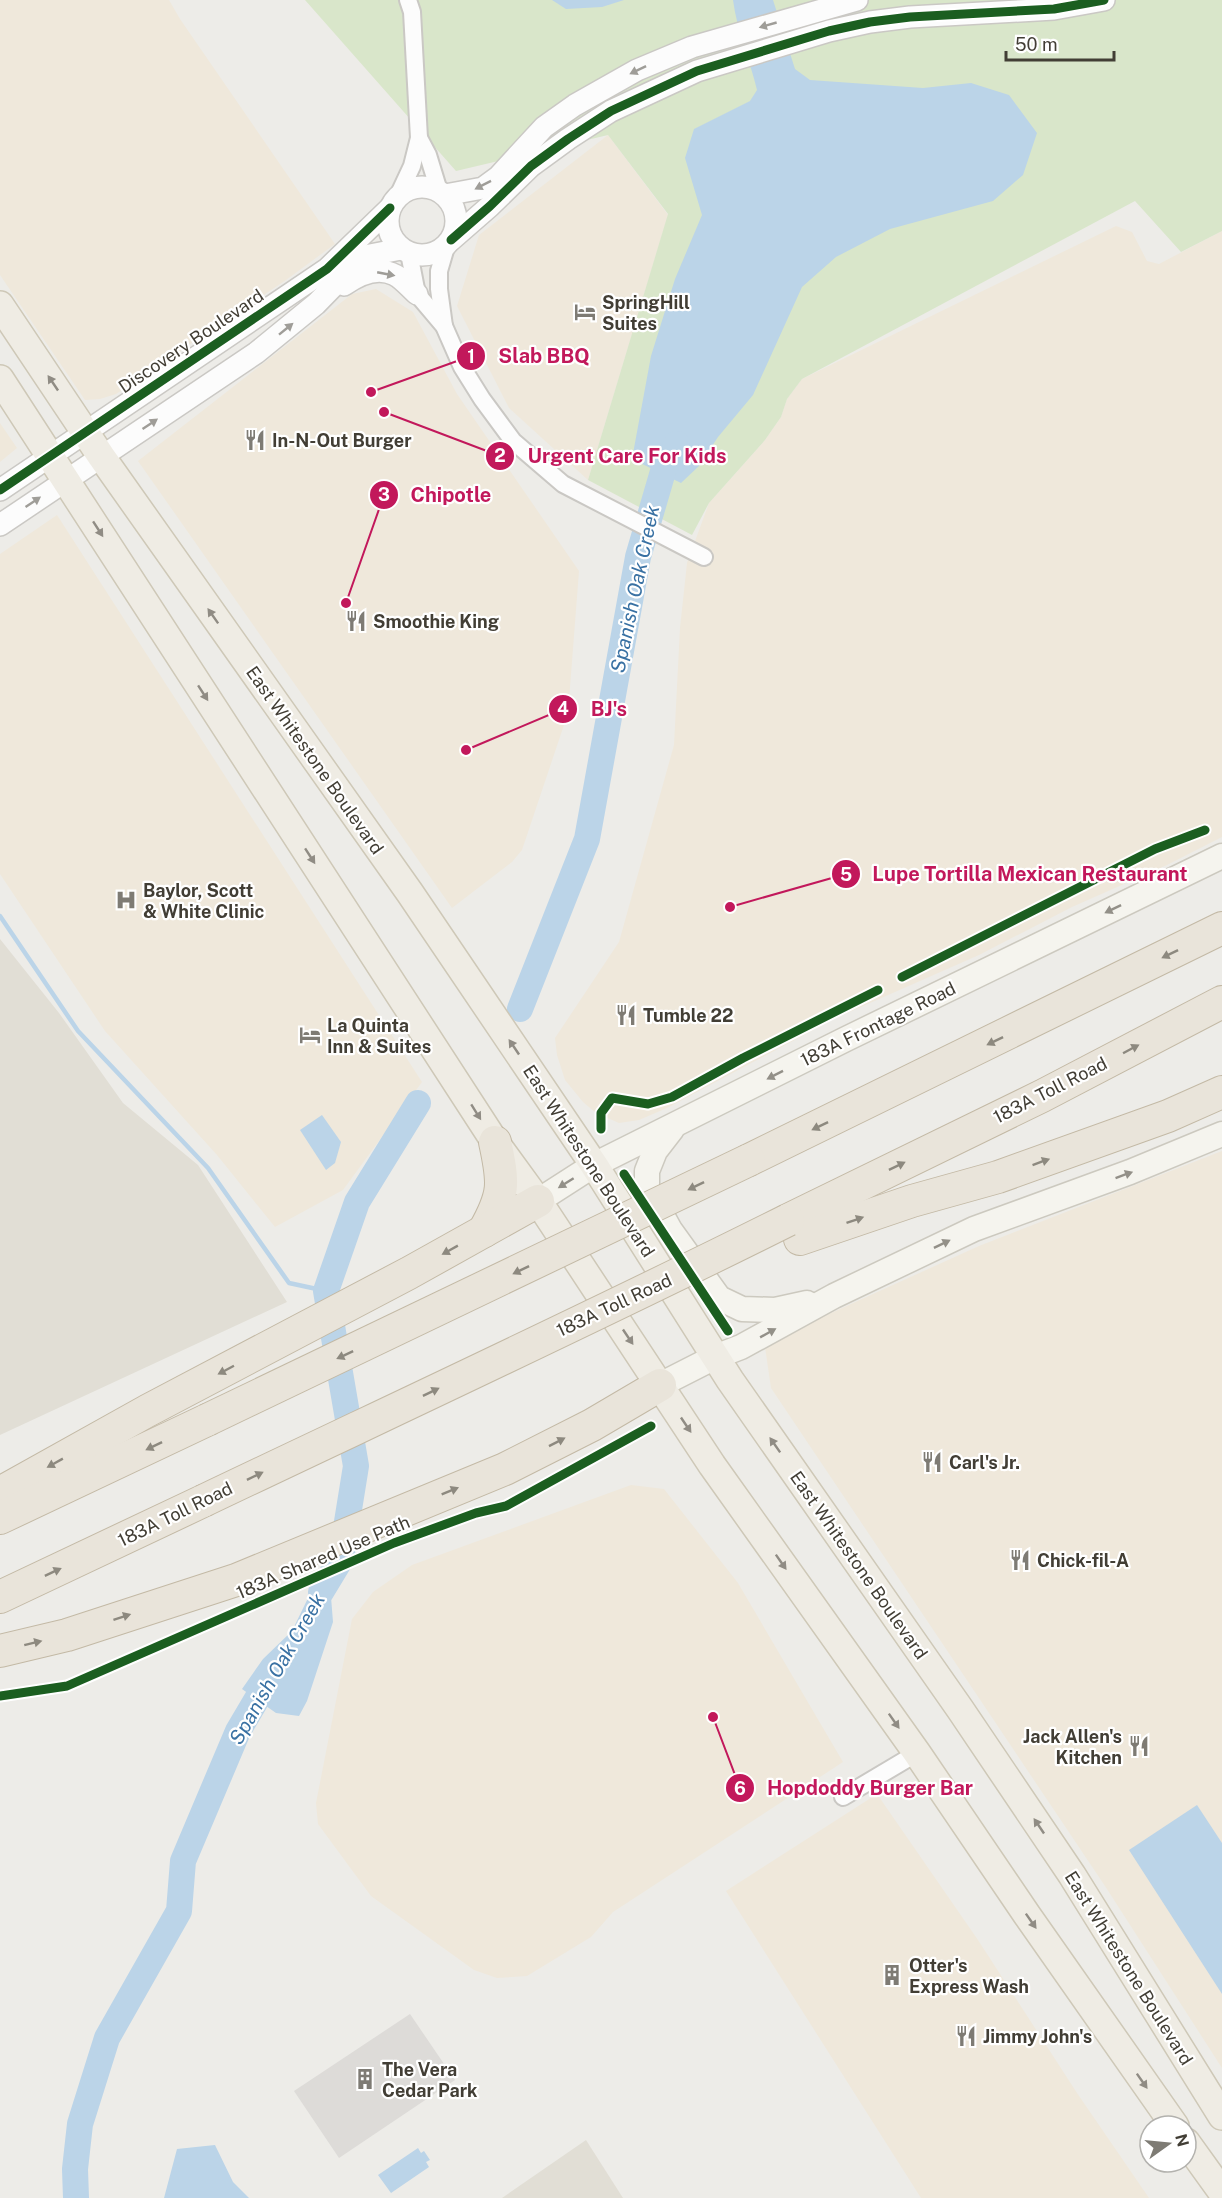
<svg xmlns="http://www.w3.org/2000/svg" width="1222" height="2198" font-family="'Public Sans',sans-serif">
	<rect width="100%" height="100%" fill="#edece8"/>
	<g fill="#e1ded5">
		<path d="M0,939L59,1013L123,1103L198,1165L287,1302L0,1435Z"/>
		<path d="M586,2140L623,2198H502Z"/>
	</g>
	<g fill="#efe8db">
		<path d="M0,0H169L180,19L335,244L286,280L116,394L100,399L85,400L0,275Z"/>
		<path d="M608,135L668,215L588,480L509,408L457,306L479,235Z"/>
		<path d="M1116,226L1132,232L1147,261L1159,264L1222,231V837L1167,865L1072,907L979,955L836,1018L667,1108L639,1120L619,1123L596,1113L583,1102L565,1080L557,1055L555,1038L619,942L674,745L680,628L687,563L709,503L765,440L781,417L787,399L802,379Z"/>
		<path d="M376,289L413,312L457,394L579,571L568,713L522,850L512,862L452,908L138,461L352,294Z"/>
		<path d="M0,423L17,448L0,462Z"/>
		<path d="M57,515L422,1082L343,1190L275,1227L217,1155L105,1031L0,874V554Z"/>
		<path d="M1222,1151V2068L1105,1886L771,1388L765,1347L820,1318L979,1246Z"/>
		<path d="M631,1485L664,1489L738,1583L843,1762L613,1912L591,1937L527,1976L497,1978L474,1970L371,1896L318,1824L316,1803L352,1619L373,1592L412,1565Z"/>
		<path d="M877,1794L978,1940L1077,2093L1149,2198H921L726,1891Z"/>
	</g>
	<path fill="#d9e6ca" d="M305,0H1222V231L1181,252L1135,201L802,379L787,399L781,417L765,440L709,503L692,535L588,480L668,214L608,135L456,171Z"/>
	<path fill="#dddbd8" d="M410,2014L455,2080L339,2158L294,2091Z"/>
	<g fill="#bbd4e8">
		<path d="M552,0H624L602,7L566,9Z"/>
		<path d="M733,0H773L795,69L810,80L923,88L971,83L1009,95L1037,133L1023,175L993,201L890,229L836,257L802,287L753,395L718,437L699,466L681,483L632,459L651,356L675,279L702,215L685,158L694,129L750,101L757,90C750,60 737,31 733,0Z"/>
		<path d="M322,1115L341,1142L335,1163L326,1170L300,1130Z"/>
		<path d="M337,1560L342,1573L331,1597L333,1622L307,1701L299,1716L276,1713L242,1689L263,1659L292,1631L311,1592Z"/>
		<path d="M1197,1805L1222,1843V1994L1129,1850Z"/>
		<path d="M215,2145L233,2182L249,2198H164L177,2149Z"/>
		<path d="M418,2148L421,2153L424,2151L430,2160L426,2162L429,2167L391,2193L378,2175Z"/>
	</g>
	<g fill="none" stroke-linecap="round" stroke-linejoin="round">
		<path stroke="#bbd4e8" stroke-width="4.5" d="M0,916L78,1031L208,1168L289,1283L326,1291"/>
		<g stroke="#bbd4e8" stroke-width="26">
			<path d="M520,1009L587,839L638,557L664,468L677,444"/>
			<path d="M321,1592L341,1559L356,1466L326,1291L357,1202L418,1103"/>
			<path d="M76,2198L75,2169L80,2124L107,2038L179,1911L183,1861L238,1731L274,1670"/>
		</g>
		<defs>
			<g id="minor">
				<path d="M419,138L428,155L439,191"/>
				<path d="M398,196L412,166L419,138L412,12L408,0"/>
				<path d="M409,253L417,294L444,326L462,367L482,399L513,441L563,484L704,557"/>
				<path d="M444,326L439,289V271L446,247"/>
				<path d="M843,1797L917,1753"/>
			</g>
			<g id="tertiary">
				<circle cx="422" cy="221" r="34"/>
				<path d="M445,195L483,188L498,177L544,127L575,105L637,70L692,47L857,0"/>
				<path d="M451,240L490,206L531,166L568,139L611,111L697,71L829,31L870,22L910,17L1054,9L1104,0"/>
				<path d="M344,285C358,275 378,266 395,275C403,279 410,288 417,294"/>
				<path d="M0,490L327,269L390,208"/>
				<path d="M0,525L256,353L316,304L359,260L370,255L401,249"/>
			</g>
			<g id="secondary">
				<path d="M672,1129L655,1151L647,1171V1188L670,1230L719,1298L742,1309L775,1310L807,1303"/>
				<path d="M538,1201L594,1165L846,1039L1222,856"/>
				<path d="M660,1385L715,1357L741,1347L834,1296L974,1229L1130,1172L1222,1134"/>
			</g>
			<g id="primary">
				<path d="M0,305L101,456L410,893L594,1165L730,1380L960,1709L1072,1875L1222,2116"/>
				<path d="M0,379L495,1142L538,1201L712,1465L917,1753L1027,1915L1175,2126"/>
				<path d="M1186,2142L1222,2192"/>
			</g>
			<g id="motorway">
				<path d="M749,1160L1222,928"/>
				<path d="M788,1220L1042,1096L1222,1002"/>
				<path d="M484,1231C505,1194 504,1183 495,1142"/>
				<path d="M800,1239L912,1201L998,1177L1168,1116L1222,1092"/>
				<path d="M0,1493L147,1411L409,1273L538,1201"/>
				<path d="M0,1518L207,1420"/>
				<path d="M0,1597L203,1501"/>
				<path d="M0,1651L67,1635L236,1580L505,1469L592,1425L660,1385"/>
			</g>
		</defs>
		<use href="#minor" stroke="#cac8c4" stroke-width="20"/>
		<use href="#tertiary" stroke="#cac8c4" stroke-width="24"/>
		<use href="#secondary" stroke="#ccc9bf" stroke-width="27"/>
		<use href="#primary" stroke="#cec8b7" stroke-width="30"/>
		<use href="#motorway" stroke="#c3b9a5" stroke-width="34"/>
		<use href="#minor" stroke="#fcfcfc" stroke-width="16"/>
		<use href="#tertiary" stroke="#fcfcfc" stroke-width="21"/>
		<use href="#secondary" stroke="#f5f4ee" stroke-width="24"/>
		<use href="#primary" stroke="#efece4" stroke-width="27"/>
		<use href="#motorway" stroke="#e9e4da" stroke-width="32"/>
		<defs>
			<g id="motorway-bridge">
				<path d="M207,1420L749,1160"/>
				<path d="M203,1501C398,1408 594,1317 788,1220"/>
			</g>
		</defs>
		<use href="#motorway-bridge" stroke="#c3b9a5" stroke-width="34" stroke-linecap="butt"/>
		<use href="#motorway-bridge" stroke="#e9e4da" stroke-width="32"/>
		<defs>
			<g id="cycleway">
				<path d="M451,240L490,206L531,166L568,139L611,111L697,71L829,31L870,22L910,17L1054,9L1104,0"/>
				<path d="M0,490L327,269L390,208"/>
				<path d="M902,977L1155,849L1205,830"/>
				<path d="M601,1129V1113L612,1098L648,1104L672,1097L743,1058L878,990"/>
				<path d="M624,1174L728,1331"/>
				<path d="M0,1696L67,1686L394,1543L476,1513L506,1506L651,1426"/>
			</g>
		</defs>
		<use href="#cycleway" stroke="#fff" stroke-width="13"/>
		<use href="#cycleway" stroke="#1b5e20" stroke-width="9"/>
	</g>
	<defs><path id="oneway-solid" d="M-6-.8H1V-3.2L6.5 0L1 3.2V.8H-6Z" transform="scale(1.5)"/></defs>
	<g fill="#9f9d98">
		<use href="#oneway-solid" transform="translate(768 25) rotate(164)"/>
		<use href="#oneway-solid" transform="translate(638 70) rotate(154)"/>
		<use href="#oneway-solid" transform="translate(483 185) rotate(153)"/>
		<use href="#oneway-solid" transform="translate(386 274) rotate(11)"/>
		<use href="#oneway-solid" transform="translate(286 329) rotate(-39)"/>
		<use href="#oneway-solid" transform="translate(150 424) rotate(-34)"/>
		<use href="#oneway-solid" transform="translate(33 502) rotate(-34)"/>
	</g>
	<g fill="#908c84">
		<use href="#oneway-solid" transform="translate(53 383) rotate(-124)"/>
		<use href="#oneway-solid" transform="translate(98 529) rotate(57)"/>
		<use href="#oneway-solid" transform="translate(213 616) rotate(-125)"/>
		<use href="#oneway-solid" transform="translate(203 693) rotate(57)"/>
		<use href="#oneway-solid" transform="translate(310 856) rotate(57)"/>
		<use href="#oneway-solid" transform="translate(514 1047) rotate(-124)"/>
		<use href="#oneway-solid" transform="translate(476 1112) rotate(58)"/>
		<use href="#oneway-solid" transform="translate(628 1337) rotate(56)"/>
		<use href="#oneway-solid" transform="translate(686 1425) rotate(56)"/>
		<use href="#oneway-solid" transform="translate(775 1445) rotate(-125)"/>
		<use href="#oneway-solid" transform="translate(781 1562) rotate(55)"/>
		<use href="#oneway-solid" transform="translate(894 1721) rotate(55)"/>
		<use href="#oneway-solid" transform="translate(1039 1826) rotate(-124)"/>
		<use href="#oneway-solid" transform="translate(1031 1921) rotate(55)"/>
		<use href="#oneway-solid" transform="translate(1142 2081) rotate(55)"/>
	</g>
	<g fill="#939088">
		<use href="#oneway-solid" transform="translate(1113 909) rotate(154)"/>
		<use href="#oneway-solid" transform="translate(775 1075) rotate(153)"/>
		<use href="#oneway-solid" transform="translate(1124 1175) rotate(-20)"/>
		<use href="#oneway-solid" transform="translate(566 1183) rotate(148)"/>
		<use href="#oneway-solid" transform="translate(942 1244) rotate(-26)"/>
		<use href="#oneway-solid" transform="translate(768 1333) rotate(-29)"/>
	</g>
	<g fill="#8d897f">
		<use href="#oneway-solid" transform="translate(1170 954) rotate(154)"/>
		<use href="#oneway-solid" transform="translate(995 1041) rotate(154)"/>
		<use href="#oneway-solid" transform="translate(1131 1049) rotate(-28)"/>
		<use href="#oneway-solid" transform="translate(820 1126) rotate(154)"/>
		<use href="#oneway-solid" transform="translate(1041 1162) rotate(-20)"/>
		<use href="#oneway-solid" transform="translate(897 1166) rotate(-26)"/>
		<use href="#oneway-solid" transform="translate(696 1186) rotate(154)"/>
		<use href="#oneway-solid" transform="translate(855 1220) rotate(-19)"/>
		<use href="#oneway-solid" transform="translate(450 1250) rotate(151)"/>
		<use href="#oneway-solid" transform="translate(521 1270) rotate(154)"/>
		<use href="#oneway-solid" transform="translate(345 1355) rotate(155)"/>
		<use href="#oneway-solid" transform="translate(226 1370) rotate(152)"/>
		<use href="#oneway-solid" transform="translate(431 1392) rotate(-26)"/>
		<use href="#oneway-solid" transform="translate(557 1442) rotate(-27)"/>
		<use href="#oneway-solid" transform="translate(154 1446) rotate(154)"/>
		<use href="#oneway-solid" transform="translate(55 1463) rotate(151)"/>
		<use href="#oneway-solid" transform="translate(255 1476) rotate(-26)"/>
		<use href="#oneway-solid" transform="translate(450 1491) rotate(-22)"/>
		<use href="#oneway-solid" transform="translate(53 1572) rotate(-25)"/>
		<use href="#oneway-solid" transform="translate(122 1617) rotate(-18)"/>
		<use href="#oneway-solid" transform="translate(33 1643) rotate(-14)"/>
	</g>
	<defs>
		<symbol id="hotel-bare" viewBox="-9 -9 18 18"><path d="M-6-4.5h1.5V1H6V5H4.5V3h-9V5H-6ZM-4 0a1.8 1.8 0 1 1 3.6 0ZM.5 0V-2.5h3Q6-2.5 6 0Z" fill="#7e7b74" stroke="#fff" stroke-width="2.5" paint-order="stroke"/></symbol>
		<symbol id="restaurant-bare" viewBox="-9 -9 18 18"><path d="M-5-6h1v4h1v-4h1v4h1v-4h1v5L-1.5 .5V6h-2V.5L-5-1ZM5-6V6H3V1.5H1.5Q1.5-4 5-6Z" fill="#7e7b74" stroke="#fff" stroke-width="2.5" paint-order="stroke"/></symbol>
		<symbol id="hospital-bare" viewBox="-9 -9 18 18"><path d="M-5-5h3v3.5h4V-5h3V5h-3V1.5h-4V5h-3Z" fill="#7e7b74" stroke="#fff" stroke-width="2.5" paint-order="stroke"/></symbol>
		<symbol id="building-bare" viewBox="-9 -9 18 18"><path d="M-4-6H4V6H1V3H-1V6H-4ZM-2.5-4.3h1.7v1.8h-1.7ZM.8-4.3h1.7v1.8H.8ZM-2.5-1h1.7V.8h-1.7ZM.8-1h1.7V.8H.8Z" fill="#7e7b74" stroke="#fff" stroke-width="2.5" paint-order="stroke"/></symbol>
	</defs>
	<g fill-rule="evenodd">
		<use href="#hotel-bare" x="570" y="297" width="30" height="30"/>
		<use href="#restaurant-bare" x="240" y="425" width="30" height="30"/>
		<use href="#restaurant-bare" x="341" y="606" width="30" height="30"/>
		<use href="#hospital-bare" x="111" y="885" width="30" height="30"/>
		<use href="#restaurant-bare" x="611" y="1000" width="30" height="30"/>
		<use href="#hotel-bare" x="295" y="1020" width="30" height="30"/>
		<use href="#restaurant-bare" x="917" y="1447" width="30" height="30"/>
		<use href="#restaurant-bare" x="1005" y="1545" width="30" height="30"/>
		<use href="#restaurant-bare" x="1124" y="1731" width="30" height="30"/>
		<use href="#building-bare" x="877" y="1960" width="30" height="30"/>
		<use href="#restaurant-bare" x="951" y="2021" width="30" height="30"/>
		<use href="#building-bare" x="350" y="2064" width="30" height="30"/>
	</g>
	<g text-anchor="middle" dominant-baseline="central" stroke-width="4.5" stroke-linejoin="round" paint-order="stroke">
		<g font-size="18" font-weight="bold" fill="#423e35" stroke="#fff" text-anchor="start">
			<text x="602" y="302">SpringHill<tspan x="602" dy="21">Suites</tspan></text>
			<text x="272" y="440">In-N-Out Burger</text>
			<text x="373" y="621">Smoothie King</text>
			<text x="143" y="890">Baylor, Scott<tspan x="143" dy="21">&amp; White Clinic</tspan></text>
			<text x="643" y="1015">Tumble 22</text>
			<text x="327" y="1025">La Quinta<tspan x="327" dy="21">Inn &amp; Suites</tspan></text>
			<text x="949" y="1462">Carl's Jr.</text>
			<text x="1037" y="1560">Chick-fil-A</text>
			<text x="1122" y="1736" text-anchor="end">Jack Allen's<tspan x="1122" dy="21">Kitchen</tspan></text>
			<text x="909" y="1965">Otter's<tspan x="909" dy="21">Express Wash</tspan></text>
			<text x="983" y="2036">Jimmy John's</text>
			<text x="382" y="2069">The Vera<tspan x="382" dy="21">Cedar Park</tspan></text>
		</g>
		<g font-size="18" fill="#423e35" stroke="#fff">
			<text transform="translate(191 341) rotate(-34)">Discovery Boulevard</text>
			<text transform="translate(315 760) rotate(55)">East Whitestone Boulevard</text>
			<text transform="translate(878 1024) rotate(-26)">183A Frontage Road</text>
			<text transform="translate(1050 1090) rotate(-27)">183A Toll Road</text>
			<text transform="translate(589 1161) rotate(57)">East Whitestone Boulevard</text>
			<text transform="translate(614 1305) rotate(-25)">183A Toll Road</text>
			<text transform="translate(175 1514) rotate(-26)">183A Toll Road</text>
			<text transform="translate(323 1557) rotate(-23)">183A Shared Use Path</text>
			<text transform="translate(859 1565) rotate(55)">East Whitestone Boulevard</text>
			<text transform="translate(1129 1968) rotate(58)">East Whitestone Boulevard</text>
		</g>
		<g font-size="20" font-style="italic" fill="#3971a3" stroke="#fff">
			<text transform="translate(635 589) rotate(-78)">Spanish Oak Creek</text>
			<text transform="translate(277 1669) rotate(-60)">Spanish Oak Creek</text>
		</g>
	</g>
	<path fill="none" stroke="#c2185b" stroke-width="2" d="M371 392L471 356M384 412L500 456M346 603L384 495M466 750L563 709M730 907L846 874M713 1717L740 1788"/>
	<g fill="#c2185b" stroke="#fff" stroke-width="2">
		<circle cx="371" cy="392" r="6"/>
		<circle cx="384" cy="412" r="6"/>
		<circle cx="346" cy="603" r="6"/>
		<circle cx="466" cy="750" r="6"/>
		<circle cx="730" cy="907" r="6"/>
		<circle cx="713" cy="1717" r="6"/>
		<circle cx="471" cy="356" r="15"/>
		<circle cx="500" cy="456" r="15"/>
		<circle cx="384" cy="495" r="15"/>
		<circle cx="563" cy="709" r="15"/>
		<circle cx="846" cy="874" r="15"/>
		<circle cx="740" cy="1788" r="15"/>
	</g>
	<g font-size="18" text-anchor="middle" font-weight="bold" fill="#fff">
		<text x="471" y="363">1</text>
		<text x="500" y="462">2</text>
		<text x="384" y="501">3</text>
		<text x="563" y="715">4</text>
		<text x="846" y="881">5</text>
		<text x="740" y="1795">6</text>
	</g>
	<g font-size="20" text-anchor="middle" font-weight="bold" fill="#c2185b" stroke="#fff" stroke-width="4.5" stroke-linejoin="round" paint-order="stroke">
		<text x="544" y="363">Slab BBQ</text>
		<text x="627" y="463">Urgent Care For Kids</text>
		<text x="451" y="502">Chipotle</text>
		<text x="609" y="716">BJ's</text>
		<text x="1030" y="881">Lupe Tortilla Mexican Restaurant</text>
		<text x="870" y="1795">Hopdoddy Burger Bar</text>
	</g>
	<g transform="translate(1168 2144) rotate(75)"><circle r="28" fill="#ffffff" stroke="#b3b2ae" stroke-width="1.5"/>
	<path d="M0-4.5L10 22L0 15L-10 22Z" fill="#7e7b74"/>
	<text y="-9" font-size="16" font-weight="bold" text-anchor="middle" fill="#423e35">N</text>
	</g>
	<path d="M1006 51v9h108v-9" fill="none" stroke="#423e35" stroke-width="3"/>
	<text x="1015" y="51" font-size="18" fill="#423e35" stroke="#ffffff" stroke-width="4.5" paint-order="stroke">50 m</text>
</svg>
